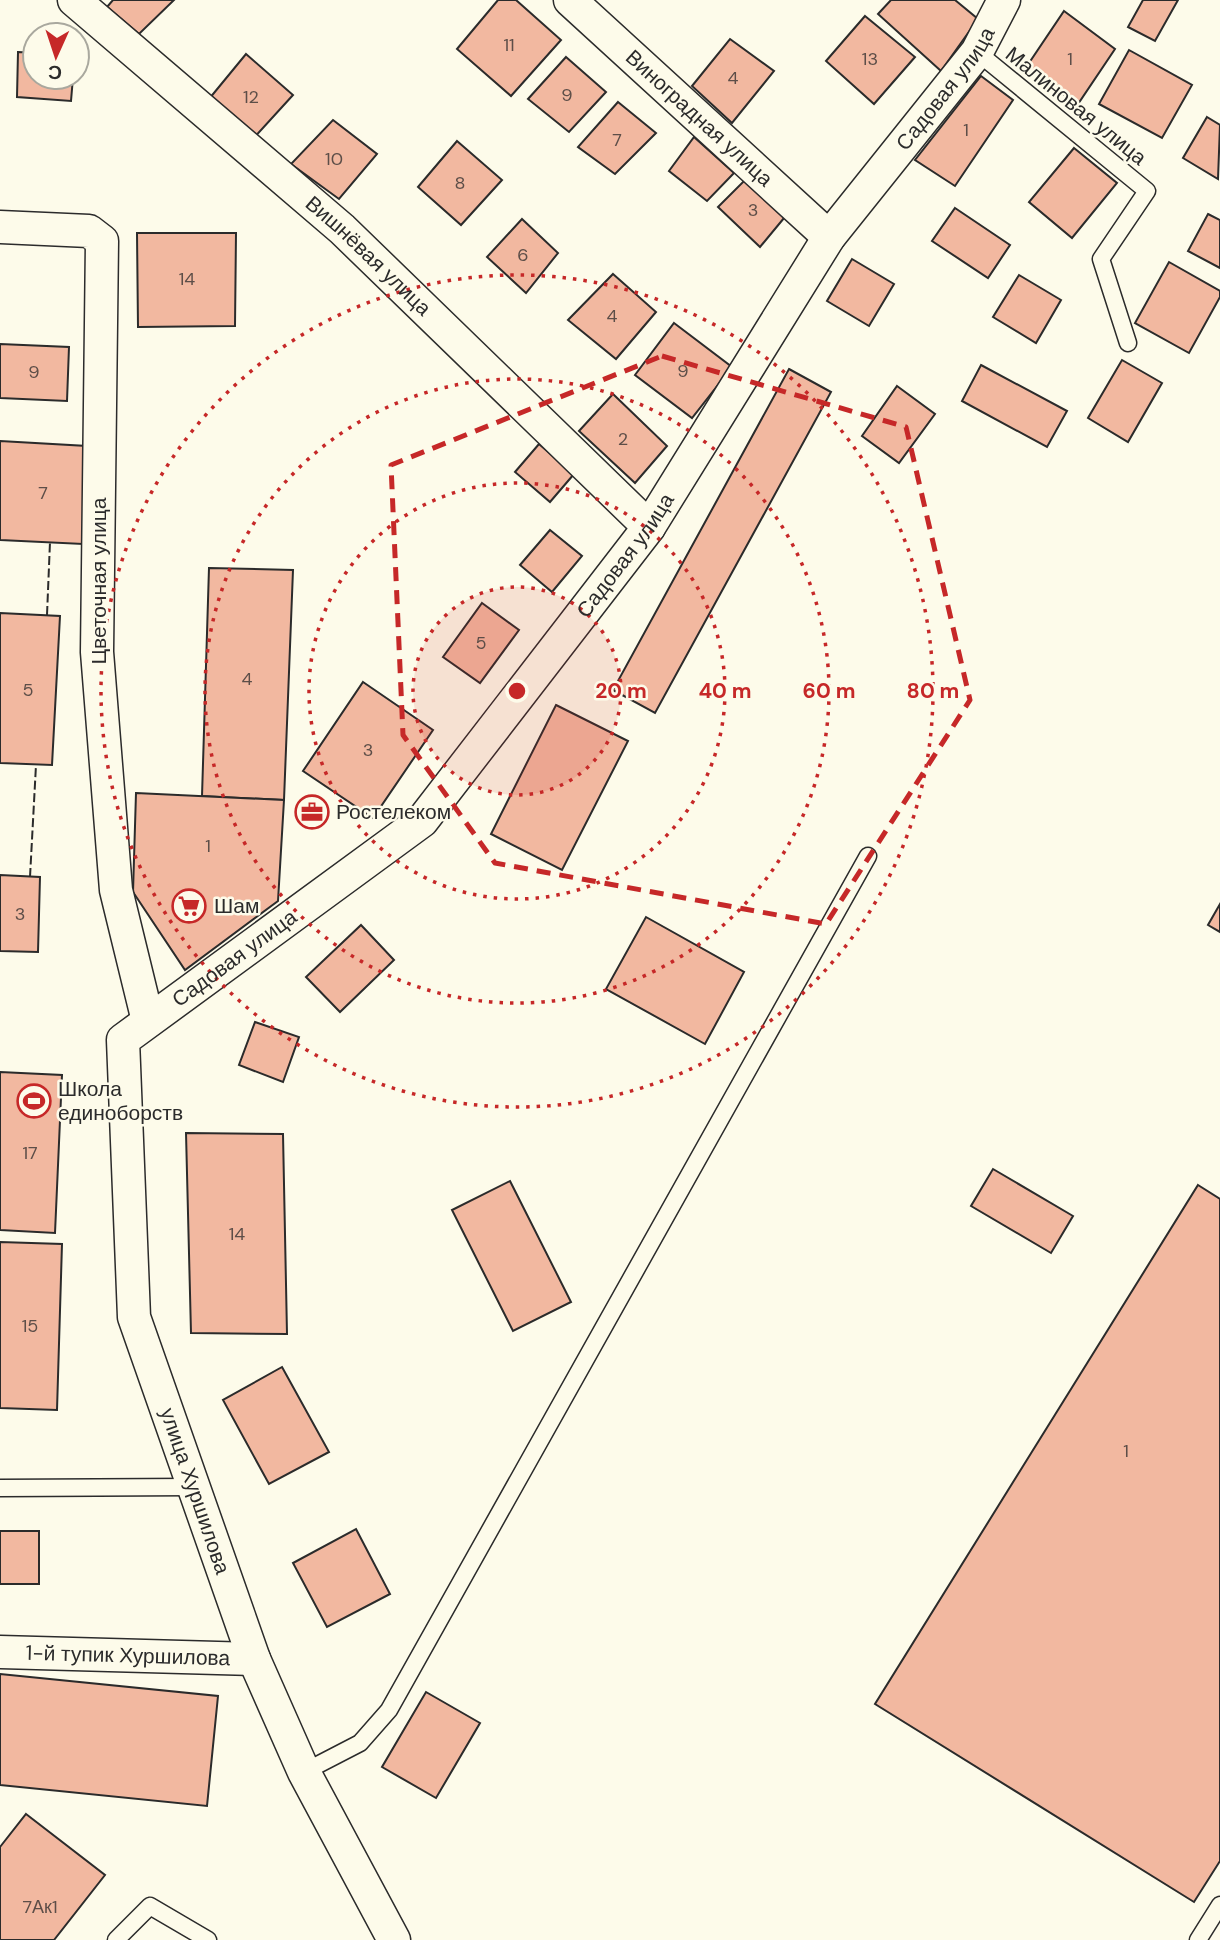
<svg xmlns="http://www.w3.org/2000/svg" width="1220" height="1940" font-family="'DM Sans',sans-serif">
	<rect width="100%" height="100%" fill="#fdfbea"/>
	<g fill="#f2b8a0" stroke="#2b2b2b" stroke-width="2">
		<path d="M113,0H174L139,34L107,7Z"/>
		<path d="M498,0H516L561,40L511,96L457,49Z"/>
		<path d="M891,0H955L978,19L941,71L878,14Z"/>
		<path d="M1143,0H1178L1155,41L1128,27Z"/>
		<path d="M1064,11L1115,49L1078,104L1025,69Z"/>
		<path d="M865,16L915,57L874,104L826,61Z"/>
		<path d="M730,39L774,71L732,123L692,86Z"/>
		<path d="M1129,50L1192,85L1162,138L1099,104Z"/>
		<path d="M18,52L35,53V77H73L71,101L17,97Z"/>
		<path d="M246,54L293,95L252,140L209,99Z"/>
		<path d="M566,57L606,92L569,132L528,99Z"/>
		<path d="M981,76L1013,100L955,186L915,160Z"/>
		<path d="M618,102L656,133L615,174L578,147Z"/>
		<path d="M1207,117L1220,125L1218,179L1183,158Z"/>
		<path d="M333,120L377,154L339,199L291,164Z"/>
		<path d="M694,137L734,173L707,201L669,171Z"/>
		<path d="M457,141L502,180L461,225L418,187Z"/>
		<path d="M1074,148L1117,183L1072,238L1029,202Z"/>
		<path d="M748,177L789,212L760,247L718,207Z"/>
		<path d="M955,208L1010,245L988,278L932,241Z"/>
		<path d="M1208,214L1220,220V268L1188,251Z"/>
		<path d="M522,219L558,253L526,293L487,257Z"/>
		<path d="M137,233H236L235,326L138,327Z"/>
		<path d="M852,259L894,284L869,326L827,301Z"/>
		<path d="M1169,262L1220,291V297L1189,353L1135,323Z"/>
		<path d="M613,274L656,312L616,359L568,320Z"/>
		<path d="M1019,275L1061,300L1036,343L993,317Z"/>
		<path d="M674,323L732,367L692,418L635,375Z"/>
		<path d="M0,344L69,347L67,401L0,398Z"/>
		<path d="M1122,360L1162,383L1128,442L1088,418Z"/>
		<path d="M981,365L1067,411L1047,447L962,401Z"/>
		<path d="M789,369L831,392L655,713L613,690Z"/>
		<path d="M897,386L935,414L899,463L862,436Z"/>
		<path d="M613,394L667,446L635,483L579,431Z"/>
		<path d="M0,441L87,446L83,544L0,540Z"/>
		<path d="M539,444L574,474L550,502L515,472Z"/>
		<path d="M550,530L582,556L552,592L520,565Z"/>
		<path d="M209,568L293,570L284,800L202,796Z"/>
		<path d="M482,603L519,630L480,683L443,657Z"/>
		<path d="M0,613L60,616L52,765L0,763Z"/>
		<path d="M363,682L433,730L373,818L303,771Z"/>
		<path d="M556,705L628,741L562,870L491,834Z"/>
		<path d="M136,793L284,800L278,901L185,970L133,892Z"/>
		<path d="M0,875L40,877L38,952L0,951Z"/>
		<path d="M1220,904V932L1208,925Z"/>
		<path d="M646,917L744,972L705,1044L606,989Z"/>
		<path d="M361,925L394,960L340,1012L306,977Z"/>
		<path d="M255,1022L299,1037L283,1082L239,1065Z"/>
		<path d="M0,1072L62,1075L55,1233L0,1230Z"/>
		<path d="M186,1133L283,1134L287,1334L191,1333Z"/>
		<path d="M993,1169L1073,1216L1051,1253L971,1206Z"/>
		<path d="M510,1181L571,1302L513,1331L452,1210Z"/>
		<path d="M1198,1185L1220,1199V1861L1194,1902L875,1704Z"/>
		<path d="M0,1242L62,1244L57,1410L0,1408Z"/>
		<path d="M282,1367L329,1452L269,1484L223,1400Z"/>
		<path d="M356,1529L390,1594L327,1627L293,1563Z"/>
		<rect x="0" y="1531" width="39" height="53"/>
		<path d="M0,1674L218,1696L207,1806L0,1785Z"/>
		<path d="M426,1692L480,1723L436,1798L382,1767Z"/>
		<path d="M26,1814L105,1875L54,1940H0V1847Z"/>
	</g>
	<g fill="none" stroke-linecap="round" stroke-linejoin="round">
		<defs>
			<g id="service">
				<path d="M977,52L1147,191L1101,259L1128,343"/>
				<path d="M0,1488L194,1487"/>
				<path d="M304,1772L360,1743L389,1710L868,856"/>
				<path d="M116,1940L150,1906L208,1940"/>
				<path d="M1198,1940L1220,1905"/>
			</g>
			<g id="minor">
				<path id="s1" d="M74,0L342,229L649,527"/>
				<path id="s2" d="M570,0L829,237"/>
				<path d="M0,227L89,231L102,241L97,652L116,890L148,1021"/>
				<path id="s3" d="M0,1652L254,1659"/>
				<path id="s4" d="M394,1940L304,1772L254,1659L134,1317L123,1040L422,821L649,527L829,237L977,52L1004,0"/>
			</g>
		</defs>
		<use href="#service" stroke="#2b2b2b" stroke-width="19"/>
		<use href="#minor" stroke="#2b2b2b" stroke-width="35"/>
		<use href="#service" stroke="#fdfbea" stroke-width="16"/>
		<use href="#minor" stroke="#fdfbea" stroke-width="32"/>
		<g stroke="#2b2b2b" stroke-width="2" stroke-dasharray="9 3.5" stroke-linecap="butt">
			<path d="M47,615L50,542"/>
			<path d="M30,877L36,765"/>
		</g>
	</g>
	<path fill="none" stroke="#c62828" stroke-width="5" stroke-dasharray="14 9" stroke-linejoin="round" d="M662,356L906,427L970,700L826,924L495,863L403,735L391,465Z"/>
	<circle cx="517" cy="691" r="104" fill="#c62828" fill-opacity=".12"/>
	<g fill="none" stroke="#c62828" stroke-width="3.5" stroke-dasharray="3.5 7">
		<circle cx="517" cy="691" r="104"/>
		<circle cx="517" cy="691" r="208"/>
		<circle cx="517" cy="691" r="312"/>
		<circle cx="517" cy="691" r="416"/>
	</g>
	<defs>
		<symbol id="office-ring" viewBox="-11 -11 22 22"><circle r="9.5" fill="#fdfbea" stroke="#c62828" stroke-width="1.5"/><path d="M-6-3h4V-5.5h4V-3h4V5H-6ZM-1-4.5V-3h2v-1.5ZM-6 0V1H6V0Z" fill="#c62828"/></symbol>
		<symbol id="supermarket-ring" viewBox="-11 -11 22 22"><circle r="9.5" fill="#fdfbea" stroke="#c62828" stroke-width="1.5"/><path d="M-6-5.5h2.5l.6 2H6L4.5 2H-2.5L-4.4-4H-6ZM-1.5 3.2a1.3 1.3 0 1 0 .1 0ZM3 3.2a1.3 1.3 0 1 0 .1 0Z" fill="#c62828"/></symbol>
		<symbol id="stadium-ring" viewBox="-11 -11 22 22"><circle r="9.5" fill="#fdfbea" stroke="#c62828" stroke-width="1.5"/><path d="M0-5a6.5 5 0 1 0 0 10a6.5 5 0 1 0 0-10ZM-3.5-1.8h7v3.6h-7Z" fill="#c62828"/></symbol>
	</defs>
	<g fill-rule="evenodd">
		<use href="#office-ring" x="293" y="793" width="38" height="38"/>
		<use href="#supermarket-ring" x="170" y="887" width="38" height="38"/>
		<use href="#stadium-ring" x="15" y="1082" width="38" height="38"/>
	</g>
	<g text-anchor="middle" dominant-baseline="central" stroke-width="5" stroke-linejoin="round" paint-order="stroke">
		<g font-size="18" fill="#5d4e48">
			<text x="509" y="45">11</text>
			<text x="870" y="59">13</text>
			<text x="1070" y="59">1</text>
			<text x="733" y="78">4</text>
			<text x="567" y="95">9</text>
			<text x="251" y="97">12</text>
			<text x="966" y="130">1</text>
			<text x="617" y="140">7</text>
			<text x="334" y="159">10</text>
			<text x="460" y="183">8</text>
			<text x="753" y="210">3</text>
			<text x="523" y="255">6</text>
			<text x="187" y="279">14</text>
			<text x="612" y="316">4</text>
			<text x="683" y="371">9</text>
			<text x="34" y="372">9</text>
			<text x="623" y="439">2</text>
			<text x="43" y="493">7</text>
			<text x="481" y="643">5</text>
			<text x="247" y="679">4</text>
			<text x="28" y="690">5</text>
			<text x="368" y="750">3</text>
			<text x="208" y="846">1</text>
			<text x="20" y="914">3</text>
			<text x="30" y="1153">17</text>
			<text x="237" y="1234">14</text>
			<text x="30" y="1326">15</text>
			<text x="1126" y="1451">1</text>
			<text x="40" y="1907">7Ак1</text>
		</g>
		<g font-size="21" fill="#2b2b2b" stroke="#fdfbea">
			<text stroke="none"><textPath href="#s4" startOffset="2226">Садовая улица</textPath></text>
			<text transform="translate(1076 106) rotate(39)">Малиновая улица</text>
			<text stroke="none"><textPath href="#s2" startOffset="175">Виноградная улица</textPath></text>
			<text stroke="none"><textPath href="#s1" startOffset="390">Вишнёвая улица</textPath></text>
			<text stroke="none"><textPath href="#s4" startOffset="1659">Садовая улица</textPath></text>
			<text transform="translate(99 581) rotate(-90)">Цветочная улица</text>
			<text stroke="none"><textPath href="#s4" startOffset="1092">Садовая улица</textPath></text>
			<text transform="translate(195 1491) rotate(71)">улица Хуршилова</text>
			<text stroke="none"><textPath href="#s3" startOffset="128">1-й тупик Хуршилова</textPath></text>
		</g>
		<g font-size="21" fill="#2b2b2b" stroke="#fdfbea" text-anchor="start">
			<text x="336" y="812">Ростелеком</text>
			<text x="214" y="906">Шам</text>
			<text x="58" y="1089">Школа<tspan x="58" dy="24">единоборств</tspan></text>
		</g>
	</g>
	<circle cx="517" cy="691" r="10" fill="#c62828" stroke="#fdfbea" stroke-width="3.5"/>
	<g font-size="21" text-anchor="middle" font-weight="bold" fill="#c62828" stroke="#fdfbea" stroke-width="5" stroke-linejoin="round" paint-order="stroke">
		<text x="621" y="698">20 m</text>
		<text x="725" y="698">40 m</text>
		<text x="829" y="698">60 m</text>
		<text x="933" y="698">80 m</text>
	</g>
	<g transform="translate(56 56) rotate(183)"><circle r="33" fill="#fdfbea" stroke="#a9a89e" stroke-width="2"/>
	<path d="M0-5L12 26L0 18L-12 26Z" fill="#c62828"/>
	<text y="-10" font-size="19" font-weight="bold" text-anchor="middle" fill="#2b2b2b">С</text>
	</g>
</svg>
